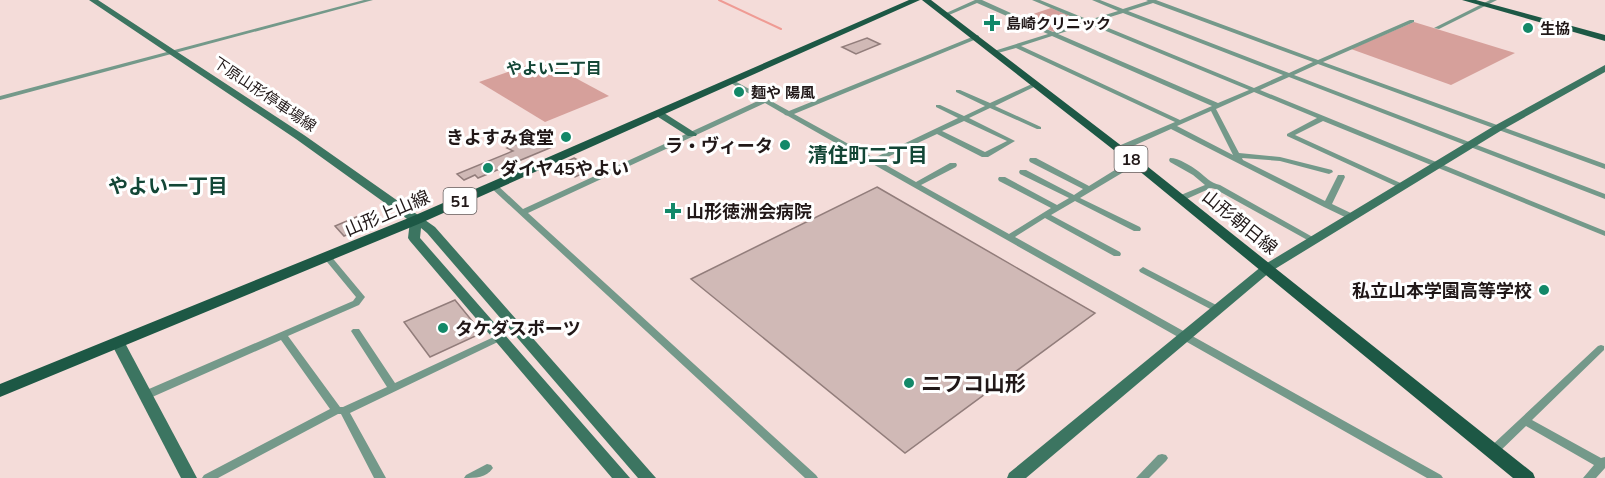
<svg xmlns="http://www.w3.org/2000/svg" width="1605" height="478" font-family="Mulish,'Noto Sans JP',sans-serif">
	<rect width="100%" height="100%" fill="#f4dcd9"/>
	<g fill="#d6a09b">
		<path d="M1051,8L1085,22L1054,32L1021,18Z"/>
		<path d="M1414,22L1515,53L1451,85L1351,49Z"/>
		<path d="M542,60L609,96L545,122L479,82Z"/>
	</g>
	<g fill="none" stroke-linecap="round" stroke-linejoin="round">
		<path stroke="#ef9b94" stroke-width="2" d="M719,0L781,29"/>
	</g>
	<g fill="#d0b9b6" stroke="#927d7b" stroke-width="1.5">
		<path d="M867,38L880,44L856,54L842,47Z"/>
		<path d="M535,136L552,147L478,178L475,175L464,180L457,174L513,151L507,148Z"/>
		<path d="M574,158L593,169L575,177L556,166Z"/>
		<path d="M877,187L1095,313L905,453L691,279Z"/>
		<path d="M361,215L371,225L344,236L335,226Z"/>
		<path d="M455,300L482,333L430,357L404,322Z"/>
	</g>
	<g fill="none" stroke-linecap="round" stroke-linejoin="round">
		<g fill="#74998a" fill-rule="evenodd">
			<path d="M364,0H373L0,100V96Z"/>
			<path d="M975,0H982L1053,32L1084,22L1032,0H1040L1089,20L1118,11L1092,0H1100L1123,9L1148,1L1146,0H1156L1318,60L1410,20H1414V22L1323,62L1605,164V169L1318,64L1294,75L1605,194V199L1289,77L1260,90L1605,231V236L1323,121L1295,135L1407,186L1406,188H1400L1287,136V134L1317,118L1254,92L1216,109L1239,153L1280,157L1332,170L1333,172L1329,174L1280,161L1242,158L1243,160L1325,201L1338,175H1344L1345,177L1332,204L1355,215L1356,217L1355,219H1349L1324,207L1171,129L1122,151H1116L1115,149L1116,147L1175,122L1016,48L998,53H994V51L1048,34L977,3L949,15L944,14ZM1153,3L1313,62L1289,73L1128,11ZM1123,13L1283,75L1254,88L1094,22ZM1089,24L1249,90L1218,103L1058,34ZM1052,36L1212,106L1180,120L1021,46ZM1211,111L1233,155L1177,126Z"/>
			<path d="M1490,0H1497L1439,29L1434,28Z"/>
			<path d="M977,35L979,36V38L794,114L874,158L958,118L936,107V105H940L964,116L985,106L956,92V90H960L990,103L1034,83H1038V85L995,106L1041,127V129H1037L990,108L969,118L1015,141L988,157H982L937,134L879,161L916,182L950,163H956L957,165L956,167L921,185L1009,234L1051,208L999,181L998,179L999,177H1005L1057,205L1069,198L1020,174L1019,172L1020,170H1026L1074,195L1083,189L1030,162L1029,160L1030,158H1036L1089,186L1131,160H1137L1138,162L1137,164L1080,198L1140,227L1141,229L1140,231H1134L1075,201L1051,215L1120,252L1121,254L1120,256H1114L1045,218L1015,237L1441,475L1443,478H1427L788,116L785,115L784,114L765,103L528,213L816,475L818,478H805L489,186L493,184H496L523,209L760,100L729,82V80H733L789,111ZM964,121L1007,141L985,152L942,131Z"/>
			<path d="M1170,158C1179,158 1191,166 1198,171C1206,177 1210,183 1220,185L1318,240L1317,242H1311L1215,189L1211,188L1182,201H1176L1175,199L1176,197L1205,185L1193,175L1170,162L1169,160Z"/>
			<path d="M327,254L330,255L365,297L359,305L288,336L340,407H343L387,387L351,331L353,329H359L395,383L498,335H504L506,337L504,339L350,413L386,478H374L341,414H338L218,478H202L204,475L330,409L281,340L150,398L146,399L142,398L141,395L142,392L353,301L356,297L323,257Z"/>
			<path d="M1143,267L1220,307L1222,309L1220,311H1214L1140,272L1139,270Z"/>
			<path d="M1601,345L1604,346V350L1532,420L1601,458L1605,457V468L1596,478H1583L1594,465L1526,426L1497,454L1493,455L1489,454L1488,451L1489,448L1598,346Z"/>
			<path d="M1162,454L1166,455L1168,458L1166,461L1149,478H1136L1158,455Z"/>
			<path d="M487,464L491,465L493,468C486,478 476,478 464,478L466,475Z"/>
		</g>
		<g fill="#3c7561" fill-rule="evenodd">
			<path d="M89,0H98L304,135L435,227L656,478H638L427,233L421,228L420,238L630,478H612L410,241L408,238L410,221L296,139Z"/>
			<path d="M1605,65V72L1502,130L1270,272L1026,478H1007L1009,473L1262,266L1494,126Z"/>
			<path d="M658,110L661,111L697,134L696,136H688L655,115L653,113Z"/>
			<path d="M118,338L123,340L125,343L197,478H181L111,343L113,340Z"/>
		</g>
		<g fill="#1d5845" fill-rule="evenodd">
			<path d="M909,0H920L421,223L0,397V384L411,217Z"/>
			<path d="M922,0H931L1123,147L1533,473L1535,478H1513L1115,151Z"/>
			<path d="M1462,0H1476L1605,35V41Z"/>
		</g>
	</g>
	<g fill="#138868" stroke="#fff" stroke-width="2">
		<path d="M989 14h6v6h6v6h-6v6h-6v-6h-6v-6h6z"/>
		<circle cx="1528" cy="28" r="6"/>
		<circle cx="739" cy="92" r="6"/>
		<circle cx="566" cy="137" r="6"/>
		<circle cx="785" cy="145" r="6"/>
		<circle cx="488" cy="168" r="6"/>
		<path d="M670 202h6v6h6v6h-6v6h-6v-6h-6v-6h6z"/>
		<circle cx="1544" cy="290" r="6"/>
		<circle cx="443" cy="328" r="6"/>
		<circle cx="909" cy="383" r="6"/>
	</g>
	<g text-anchor="middle" dominant-baseline="central" stroke-width="6" stroke-linejoin="round" paint-order="stroke">
		<g font-size="15" font-weight="bold" fill="#211818" stroke="#fff" text-anchor="start">
			<text x="1006" y="23">島崎クリニック</text>
			<text x="1540" y="28">生協</text>
			<text x="751" y="92">麺や 陽風</text>
		</g>
		<g font-size="15" fill="#211818" stroke="#fff">
			<text transform="translate(265 94) rotate(34)">下原山形停車場線</text>
		</g>
		<g font-size="16" font-weight="bold" fill="#134636" stroke="#fff">
			<text x="554" y="68">やよい二丁目</text>
		</g>
		<g fill="#fff" stroke="#645d5d" stroke-width="1.5">
			<rect x="1114.5" y="146" width="33" height="26" rx="4.5"/>
			<rect x="443.5" y="188" width="33" height="26" rx="4.5"/>
		</g>
		<g font-size="16" font-weight="bold" fill="#211818">
			<text x="1131" y="159">18</text>
			<text x="460" y="201">51</text>
		</g>
		<g font-size="18" font-weight="bold" fill="#211818" stroke="#fff" text-anchor="end">
			<text x="554" y="137">きよすみ食堂</text>
			<text x="773" y="145">ラ・ヴィータ</text>
			<text x="500" y="168" text-anchor="start">ダイヤ45やよい</text>
			<text x="686" y="211" text-anchor="start">山形徳洲会病院</text>
			<text x="1532" y="290">私立山本学園高等学校</text>
			<text x="455" y="328" text-anchor="start">タケダスポーツ</text>
		</g>
		<g font-size="18" fill="#211818" stroke="#fff">
			<text transform="translate(387 213) rotate(-23)">山形上山線</text>
			<text transform="translate(1240 222) rotate(39)">山形朝日線</text>
		</g>
		<g font-size="20" font-weight="bold" fill="#134636" stroke="#fff">
			<text x="868" y="154">清住町二丁目</text>
			<text x="168" y="185">やよい一丁目</text>
		</g>
		<g font-size="21" font-weight="bold" fill="#211818" stroke="#fff" text-anchor="start">
			<text x="921" y="383">ニフコ山形</text>
		</g>
	</g>
</svg>
